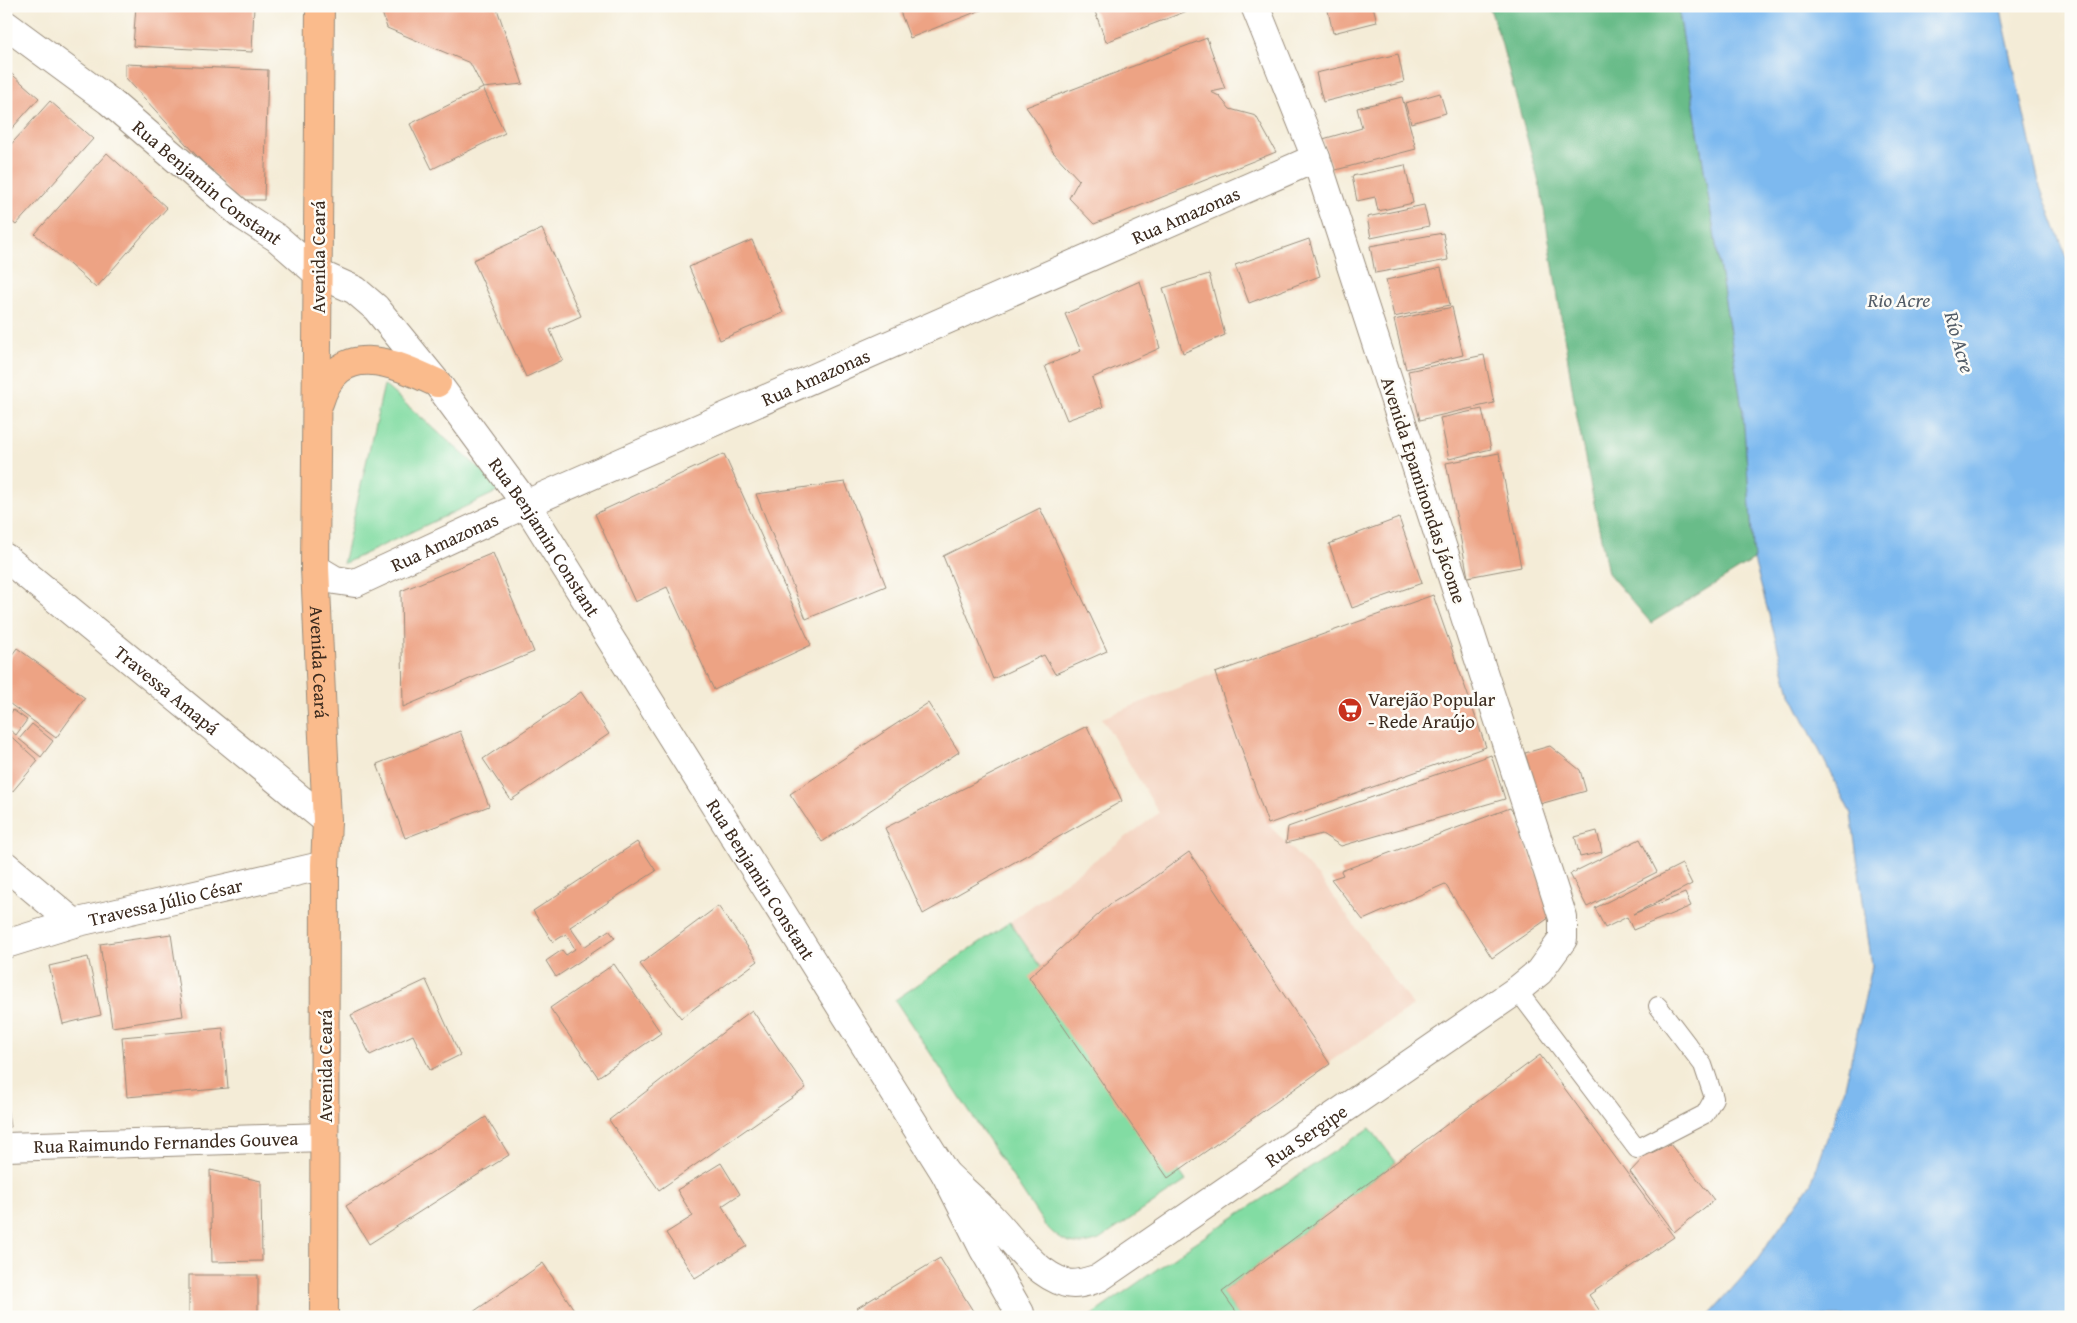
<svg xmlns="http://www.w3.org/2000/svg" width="2077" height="1323" font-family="'Gentium Book Plus',serif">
	<rect width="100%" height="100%" fill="#fdfcf7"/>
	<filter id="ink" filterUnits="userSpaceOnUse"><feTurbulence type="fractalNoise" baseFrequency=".02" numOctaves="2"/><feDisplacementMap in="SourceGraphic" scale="10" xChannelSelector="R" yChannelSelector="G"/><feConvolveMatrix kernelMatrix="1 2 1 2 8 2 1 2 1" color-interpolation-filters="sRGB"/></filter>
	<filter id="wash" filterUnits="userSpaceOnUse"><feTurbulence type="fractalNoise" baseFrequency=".0096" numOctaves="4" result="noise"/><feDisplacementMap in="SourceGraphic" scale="20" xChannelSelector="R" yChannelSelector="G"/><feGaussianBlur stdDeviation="1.12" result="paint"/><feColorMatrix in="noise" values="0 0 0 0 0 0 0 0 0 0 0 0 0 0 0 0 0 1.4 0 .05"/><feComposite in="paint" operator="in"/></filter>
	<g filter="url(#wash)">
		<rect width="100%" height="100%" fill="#f4ecd7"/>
		<path fill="#f4d3c0" d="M1215,673L1268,824L1321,880L1413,1006L1175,1165L1010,922L1159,813L1102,718Z"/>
		<g fill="#82dca3" stroke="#5e8360">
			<path d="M384,385L503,489L343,564Z"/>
			<path d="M1010,922L1186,1181L1099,1240C1073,1249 1062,1243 1044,1224L895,1000Z"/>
			<path d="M1370,1128L1396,1162L1222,1292L1240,1317H1089L1187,1248Z"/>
		</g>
		<path fill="#69bc89" stroke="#527354" d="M1489,6H1678L1743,414L1754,560L1651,623L1608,573L1577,418L1541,190L1500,38Z"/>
		<path fill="#7db9ef" stroke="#5c7286" d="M1678,6H2000L2040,187L2071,268V1317H1707L1755,1263L1811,1183L1844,1091L1872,966L1851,814L1790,692L1754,560L1743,414Z"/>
		<g id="blocks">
			<g fill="#eda384">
				<path d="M136,6H254L252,52L133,46Z"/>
				<path d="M380,6H496L523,84L483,88L470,63L387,28Z"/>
				<path d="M898,6H991L910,38Z"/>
				<path d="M1093,6H1200L1106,42Z"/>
				<path d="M1327,6H1373L1377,22L1333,33Z"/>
				<path d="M1207,38L1225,89L1211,92L1219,96L1230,109L1256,116L1276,152L1094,224L1069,198L1079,180L1053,152L1041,128L1026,107Z"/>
				<path d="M1398,54L1404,82L1323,102L1316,73Z"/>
				<path d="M125,64L268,70L264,200H237L125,77Z"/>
				<path d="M6,69L39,98L6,135Z"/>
				<path d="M483,88L505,133L432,169L410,124Z"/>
				<path d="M1440,93L1446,113L1411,123L1405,103Z"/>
				<path d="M1402,97L1416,149L1332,171L1323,139L1362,128L1357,108Z"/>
				<path d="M50,101L93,139L16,225L6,217V150Z"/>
				<path d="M107,153L167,208L96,288L35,234Z"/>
				<path d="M1405,165L1413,203L1378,211L1375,197L1357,201L1352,176Z"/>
				<path d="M1424,205L1429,226L1371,238L1367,217Z"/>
				<path d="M542,229L581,316L550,330L563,360L526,377L473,260Z"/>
				<path d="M1443,233L1448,260L1375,273L1370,246Z"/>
				<path d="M1309,239L1320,276L1249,303L1235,265Z"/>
				<path d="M752,240L783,313L720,340L689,267Z"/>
				<path d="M1441,268L1450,305L1394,317L1386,280Z"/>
				<path d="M1209,274L1225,335L1183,353L1163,288Z"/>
				<path d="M1140,281L1160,348L1092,378L1103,407L1067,420L1045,366L1081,351L1065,314Z"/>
				<path d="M1452,307L1463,355L1406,369L1394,320Z"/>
				<path d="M1484,355L1494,403L1420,420L1408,371Z"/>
				<path d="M1482,409L1491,449L1449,459L1440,418Z"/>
				<path d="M1499,453L1521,567L1468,577L1446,463Z"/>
				<path d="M724,454L811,645L714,690L667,587L635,602L595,514Z"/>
				<path d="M845,482L886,586L806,619L756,494Z"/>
				<path d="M1040,508L1107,651L1055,674L1044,655L993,679L943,556Z"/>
				<path d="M1399,518L1422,583L1352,608L1329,544Z"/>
				<path d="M493,553L534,652L403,707L401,591Z"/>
				<path d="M1433,595L1486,747L1268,824L1215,673Z"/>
				<path d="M17,648L85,698L56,738L6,701V663Z"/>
				<path d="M581,692L609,734L511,800L483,759Z"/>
				<path d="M928,703L959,752L822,842L790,794Z"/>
				<path d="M13,710L27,720L16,735L6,727V719Z"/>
				<path d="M32,724L53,741L41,757L19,739Z"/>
				<path d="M1087,726L1122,801L923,914L885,828Z"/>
				<path d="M460,731L489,806L405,838L377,764Z"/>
				<path d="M6,732L38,761L12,792L6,787Z"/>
				<path d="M1550,746L1580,770L1586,791L1540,804L1525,753Z"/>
				<path d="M1491,755L1505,799L1341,846L1322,834L1286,843L1288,827Z"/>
				<path d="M1510,808L1515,815L1553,915L1492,958L1445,884L1363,920L1331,879L1343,875L1341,871Z"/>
				<path d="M1597,831L1602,852L1580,857L1575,837Z"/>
				<path d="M1640,839L1657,872L1587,907L1570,874Z"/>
				<path d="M637,842L656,871L570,927L584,947L609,930L615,938L556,977L546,961L562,950L566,955L575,949L566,934L553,942L533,911Z"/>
				<path d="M1189,852L1330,1064L1168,1178L1029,977L1110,904L1146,883Z"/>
				<path d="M1682,864L1692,884L1633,914L1685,893L1691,906L1633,930L1627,917L1605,928L1595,908Z"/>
				<path d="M718,906L758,961L681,1018L640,964Z"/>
				<path d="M171,934L183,1016L112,1027L100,944Z"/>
				<path d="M88,957L101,1015L63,1024L49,966Z"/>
				<path d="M614,964L661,1033L598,1077L550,1008Z"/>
				<path d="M426,980L460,1055L430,1070L413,1035L370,1055L351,1015Z"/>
				<path d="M752,1010L806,1088L659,1190L609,1120Z"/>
				<path d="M223,1028L228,1088L127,1097L122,1037Z"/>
				<path d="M1540,1055L1674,1237L1589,1295L1604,1317H1240L1222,1292Z"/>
				<path d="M6,1099L10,1127L6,1128Z"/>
				<path d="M486,1117L509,1155L369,1244L346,1206Z"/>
				<path d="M1670,1144L1714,1200L1674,1232L1630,1172L1645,1156Z"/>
				<path d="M721,1163L740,1194L722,1206L747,1246L695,1278L666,1233L693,1216L677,1190Z"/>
				<path d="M210,1170L261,1181L262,1261L212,1262Z"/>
				<path d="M940,1258L973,1311L963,1317H862L857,1308Z"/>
				<path d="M543,1263L579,1317H466Z"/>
				<rect x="189" y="1275" width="69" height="42"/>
			</g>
		</g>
	</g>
	<g filter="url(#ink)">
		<use href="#blocks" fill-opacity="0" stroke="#988b7a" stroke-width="1"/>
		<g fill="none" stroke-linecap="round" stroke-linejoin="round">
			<defs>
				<path id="service" d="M1517,990L1637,1149L1705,1114L1714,1098L1703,1065L1658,1006"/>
				<g id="minor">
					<path id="s1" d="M317,273L355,290L376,308L437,383L526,504L945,1173L983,1248L1020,1313L1015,1317"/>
					<path id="s2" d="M6,558L327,821"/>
					<path id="s3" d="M315,568L335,580L355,583L526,504L1316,158"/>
					<path d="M6,866L74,923"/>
					<path id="s4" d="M6,944L74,923L325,865"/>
					<path id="s5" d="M6,1147L324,1137"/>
					<path id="s6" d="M945,1173C959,1187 975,1200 989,1215C1012,1238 1033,1273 1066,1283C1077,1286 1089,1281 1099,1278L1517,990L1539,972L1563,939V918L1316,158L1255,6"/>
				</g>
				<g id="tertiary">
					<path id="s7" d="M6,25L109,101L243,216L277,238L317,273"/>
				</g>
				<g id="primary">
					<path id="s8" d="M320,6L315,568L327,821L325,865L324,1317"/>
					<path d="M319,403C339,338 392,362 437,383"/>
				</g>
			</defs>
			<use href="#service" stroke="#988b7a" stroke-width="20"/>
			<use href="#minor" stroke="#988b7a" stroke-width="30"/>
			<use href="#tertiary" stroke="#988b7a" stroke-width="30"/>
			<use href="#primary" stroke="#988b7a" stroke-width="30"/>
			<use href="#service" stroke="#fff" stroke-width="18"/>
			<use href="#minor" stroke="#fff" stroke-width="28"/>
			<use href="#tertiary" stroke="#fff" stroke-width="28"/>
			<use href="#primary" stroke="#fabb8c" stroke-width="28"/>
		</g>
	</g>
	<defs>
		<symbol id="supermarket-disc" viewBox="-11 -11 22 22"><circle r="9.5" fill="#c8321e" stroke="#fdfcf7"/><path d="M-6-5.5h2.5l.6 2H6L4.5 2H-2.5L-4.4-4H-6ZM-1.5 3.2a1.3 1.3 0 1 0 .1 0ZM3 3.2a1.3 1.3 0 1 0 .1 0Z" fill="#fff"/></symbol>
	</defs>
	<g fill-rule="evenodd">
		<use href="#supermarket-disc" x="1336" y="696" width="28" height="28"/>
	</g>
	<g text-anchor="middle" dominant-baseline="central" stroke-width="5" stroke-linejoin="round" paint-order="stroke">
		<g font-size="19" fill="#3b2a1e" stroke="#fdfcf7">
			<text stroke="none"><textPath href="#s7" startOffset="256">Rua Benjamin Constant</textPath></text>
			<text stroke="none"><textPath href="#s3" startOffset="952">Rua Amazonas</textPath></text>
			<text transform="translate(318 257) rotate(-90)">Avenida Ceará</text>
			<text stroke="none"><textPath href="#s3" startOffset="548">Rua Amazonas</textPath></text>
			<text transform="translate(1424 490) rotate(72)">Avenida Epaminondas Jácome</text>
			<text stroke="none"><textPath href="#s1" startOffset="354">Rua Benjamin Constant</textPath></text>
			<text stroke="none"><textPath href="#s3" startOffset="142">Rua Amazonas</textPath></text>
			<text stroke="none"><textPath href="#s8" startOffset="656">Avenida Ceará</textPath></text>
			<text stroke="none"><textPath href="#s2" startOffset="208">Travessa Amapá</textPath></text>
			<text stroke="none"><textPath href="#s1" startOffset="759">Rua Benjamin Constant</textPath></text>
			<text stroke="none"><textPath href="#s4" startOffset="165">Travessa Júlio César</textPath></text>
			<text transform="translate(325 1066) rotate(-90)">Avenida Ceará</text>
			<text stroke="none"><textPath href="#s6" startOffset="450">Rua Sergipe</textPath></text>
			<text stroke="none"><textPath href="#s5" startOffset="160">Rua Raimundo Fernandes Gouvea</textPath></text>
		</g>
		<g font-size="19" fill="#3b2a1e" stroke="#fdfcf7" text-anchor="start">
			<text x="1368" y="699">Varejão Popular<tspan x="1368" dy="22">- Rede Araújo</tspan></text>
		</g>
		<g font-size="20" font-style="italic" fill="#525c67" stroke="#fdfcf7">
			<text x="1899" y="299">Rio Acre</text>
			<text transform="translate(1960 342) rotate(74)">Río Acre</text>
		</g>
	</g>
	<rect width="2077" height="1323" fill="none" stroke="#fdfcf7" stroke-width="25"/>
</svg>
